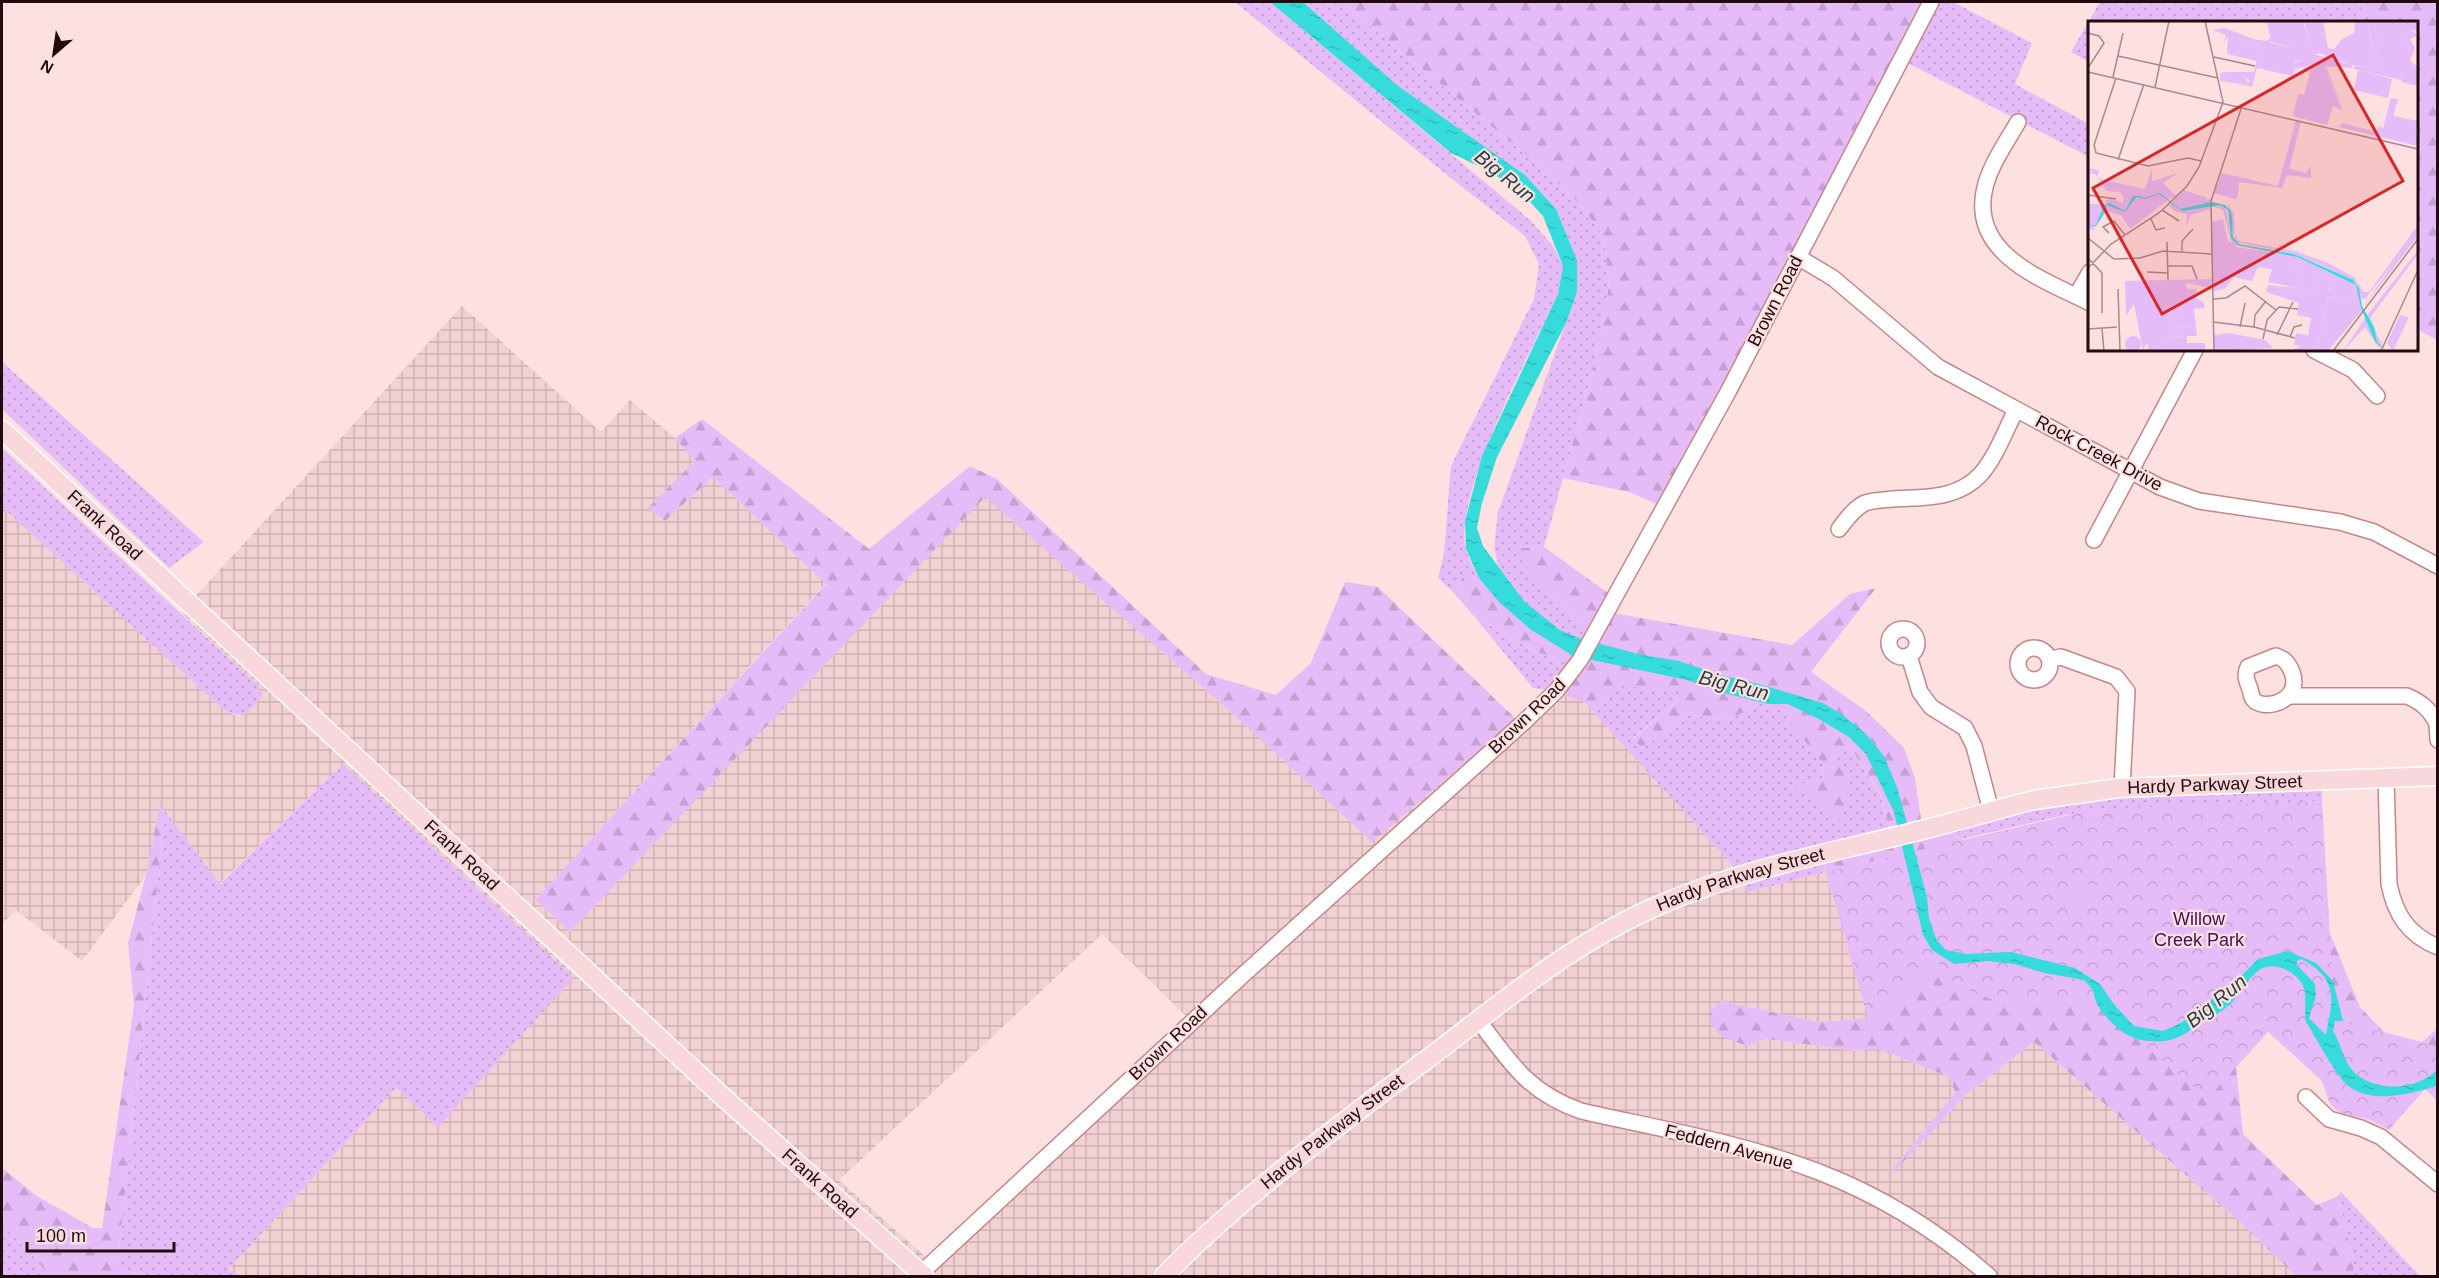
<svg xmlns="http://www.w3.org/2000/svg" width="2439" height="1278" font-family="Arial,sans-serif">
	<defs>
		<pattern id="industrial-grid" width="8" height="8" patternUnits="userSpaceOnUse" patternTransform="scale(1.5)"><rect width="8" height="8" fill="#f1d1d2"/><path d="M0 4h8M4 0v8" fill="none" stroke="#ceb2b3"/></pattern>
		<pattern id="grass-dots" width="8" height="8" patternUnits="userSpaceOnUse" patternTransform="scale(1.5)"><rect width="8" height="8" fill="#e6bcf8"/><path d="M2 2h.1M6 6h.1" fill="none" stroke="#c5a0d3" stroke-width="1.8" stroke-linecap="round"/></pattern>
		<pattern id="forest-firs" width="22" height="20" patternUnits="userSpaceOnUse" patternTransform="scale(1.5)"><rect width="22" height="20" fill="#e6bcf8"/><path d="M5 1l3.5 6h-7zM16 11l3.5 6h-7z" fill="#c5a0d3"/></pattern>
		<pattern id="park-crowns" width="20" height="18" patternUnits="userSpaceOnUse" patternTransform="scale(1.5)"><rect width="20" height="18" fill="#e6bcf8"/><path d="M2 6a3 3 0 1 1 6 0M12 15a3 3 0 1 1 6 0" fill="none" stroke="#c5a0d3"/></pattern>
		<pattern id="water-ripples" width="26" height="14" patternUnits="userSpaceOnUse" patternTransform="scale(1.5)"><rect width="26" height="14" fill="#36dbdc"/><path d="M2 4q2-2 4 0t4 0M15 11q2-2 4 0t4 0" fill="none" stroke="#2fbbbc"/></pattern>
	</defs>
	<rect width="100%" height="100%" fill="#fde1e1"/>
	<path fill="url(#industrial-grid)" fill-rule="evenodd" d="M462,306L601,432L630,400L675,438L695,461L649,509L665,521L713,477L826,583L535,900L569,931L985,496L1233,714L1372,841L1548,690L1584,702L1737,869L1748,892L1826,872L1868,1018L1819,1022L1721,1001L1748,1046L1766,1039L1856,1051L1878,1049L1950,1077L1955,1093L1892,1170L1890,1175L1966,1095L2034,1042L2242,1224L2296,1276H241L228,1270L396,1088L439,1126L343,764L219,884L160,805L146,875L82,961L16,910L2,924V507L225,711L239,717L259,686L181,612ZM1102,934L1187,1017L928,1259L839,1180Z"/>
	<g fill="url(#grass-dots)">
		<path d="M1235,2H1270L1531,221L1553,246L1563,266L1558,294C1533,348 1452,494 1466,549C1468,559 1475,569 1479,578H1462L1453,592L1438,578L1444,553L1451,466L1534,299L1539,264L1525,236L1457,183Z"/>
		<path d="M1303,2H1341L1541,167L1582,206L1604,238L1609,286L1593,369L1544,547L1519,548L1547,593L1588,629L1582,639L1560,630L1524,601L1499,568L1494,547L1498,512L1577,292V260L1556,209L1525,175L1397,85Z"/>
		<path d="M1939,2H1953L2032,43L2015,84L2089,124V157L1906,62Z"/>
		<path d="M2100,2H2371L2363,6L2355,22H2090L2089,62L2071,52Z"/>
		<path d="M2,362L204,542L169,568L2,409Z"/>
		<path d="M2,448L259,686L262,696C248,713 247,720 225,711L2,507Z"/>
		<path d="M1473,615L1528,648L1568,664L1548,690L1533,688Z"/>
		<path d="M1618,685L1680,690V699L1633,738L1643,748L1687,714L1728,721L1759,703L1781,710L1824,764L1822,781L1798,784L1850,785L1835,755L1840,746L1853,751L1881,796L1889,827L1737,870L1594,713Z"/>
		<path d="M343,764L574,978L438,1127L396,1088L228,1270L241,1276H150L117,1269L165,811L220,884Z"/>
		<path d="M2322,789V801L2100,810L2065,815L1962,839L1948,832L2050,806L2111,797Z"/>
		<path d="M1824,862L1826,872L1748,892L1743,881Z"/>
		<path d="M2341,1192L2420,1276H2354L2353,1259L2338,1196Z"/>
		<path d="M2,1225L38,1261L48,1276H2Z"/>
	</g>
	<g fill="url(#forest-firs)">
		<path d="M1341,2H1925L1661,506L1629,492L1563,478L1593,369L1609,286L1604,238L1582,206L1541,167Z"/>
		<path d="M2371,2H2437V340L2417,329L2416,22H2355L2363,6Z"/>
		<path d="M702,419L869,549L970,466L997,479L1206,674L1276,695L1311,663L1345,582L1378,587L1516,719L1372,842L1233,714L985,497L570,932L535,900L826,584L713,477L665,521L648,508L695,461L675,438Z"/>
		<path d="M1544,547L1608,593L1588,629L1547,593L1517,555L1518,548Z"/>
		<path d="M1462,578H1479C1506,611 1537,633 1573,656L1568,664L1528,648L1473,615L1453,592Z"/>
		<path d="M1876,588L1811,672L1866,711L1904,748L1915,778L1921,819L1889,827L1881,795L1853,751L1841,746L1836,755L1850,785L1842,816L1838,820L1796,789L1798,784L1822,781L1824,765L1781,710L1759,703L1728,721L1687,714L1643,748L1633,739L1680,699V690L1618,686L1594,713L1584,702L1563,695L1588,664L1613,613L1792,645L1850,594Z"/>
		<path d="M160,804L165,811L117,1269L150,1276H48L38,1261L2,1225V1168L37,1196L93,1228H102L134,1005L128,943L146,875Z"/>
		<path d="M1947,832L1971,844L2330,933L2360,1007L2384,1032L2422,1042L2437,1029V1100L2425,1089L2405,1111L2268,1031L2236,1067L2243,1134L2317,1205L2338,1196L2353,1259L2354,1276H2296L2242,1224L2034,1042L1966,1095L1889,1177L1892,1170L1955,1093L1950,1077L1878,1049L1856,1051L1766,1039L1748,1046C1726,1038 1713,1038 1709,1012L1721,1001L1819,1022L1868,1018L1824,862Z"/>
	</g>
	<path fill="url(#park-crowns)" d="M2322,801L2335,1020L2437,1047V1100L2425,1089L2389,1130C2382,1126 2375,1122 2367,1119C2356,1115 2340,1116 2332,1106C2326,1099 2326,1088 2321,1080L2268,1032L2207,1099L2096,1002H1998L1955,985L1936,960L1882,1013L1874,1018H1868L1826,872L2082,812L2120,808Z"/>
	<g fill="#e6bcf8">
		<path d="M2094,883L2102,891L2100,902L2081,890L2087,884Z"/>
		<path d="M2068,884L2086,896L2077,903L2067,898L2065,892Z"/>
	</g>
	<path fill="url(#water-ripples)" fill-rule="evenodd" d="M1270,2H1303L1397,85L1525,175L1556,209L1577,260V292L1566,323L1497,457L1482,503L1477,528L1483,546L1524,601L1560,630L1582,639L1642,655L1679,661L1720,675L1755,683L1823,703L1844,716L1866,734L1884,756L1897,787L1910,834L1927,897L1929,918L1936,939L1946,950L1966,954L2011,952L2075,968L2100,984L2113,1003L2134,1026L2163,1031L2181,1023L2233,984L2258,959L2288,951L2316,963L2333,981L2343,1021H2335L2333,1031C2341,1043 2344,1063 2355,1073C2378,1093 2417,1090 2437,1070L2436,1086C2411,1094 2374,1104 2350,1087C2336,1078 2317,1038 2306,1022C2303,1009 2308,997 2303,986C2297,972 2275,961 2261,969C2249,976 2243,990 2234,1000C2226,1010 2215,1015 2204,1020C2196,1025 2189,1032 2181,1036C2163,1045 2136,1043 2120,1030C2107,1019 2095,1007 2093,990L2084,980L2045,973L2014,964L1988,961L1954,964L1932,950L1923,935L1894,812L1866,754L1849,737L1819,719L1788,704H1768L1716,691L1687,680L1573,656L1530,629L1499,602L1479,578L1466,549L1465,521L1482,456L1558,294L1563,266L1543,216L1522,193L1489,171L1451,153ZM2301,959C2339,979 2333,999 2326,1035L2309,1018L2316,996L2315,984L2297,965V961Z"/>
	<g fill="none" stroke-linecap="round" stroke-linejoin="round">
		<defs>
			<g id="minor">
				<path d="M2018,122C2006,143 1988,168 1984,192C1972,256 2045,280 2090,303"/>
				<path d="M1798,257L1833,278L1938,367L2160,487L2199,501L2340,522L2374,532L2438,566"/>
				<path d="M2076,296L2090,272"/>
				<path d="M2314,350L2353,370L2377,396"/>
				<path d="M1839,529C1846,520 1854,508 1865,503C1874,500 1884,500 1893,499C1924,497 1956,500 1980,475C1996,457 2005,431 2016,410"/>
				<path d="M2094,540L2195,350"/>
				<circle cx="1903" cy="643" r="14"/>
				<circle cx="2034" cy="664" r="16"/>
				<path d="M1909,656L1920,692L1931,707L1965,728L1974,746L1991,811"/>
				<path d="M2276,656C2285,659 2288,663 2292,672C2303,702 2262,712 2253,699C2251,696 2251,692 2250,689C2247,681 2244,676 2248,667Z"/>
				<path d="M2050,659L2061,657L2116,677L2127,691L2122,788"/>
				<path d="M2291,696H2407C2423,703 2430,710 2438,725"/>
				<path d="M2437,725L2438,740"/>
				<path d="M2386,778L2389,884C2395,914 2408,935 2438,947"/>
				<path d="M1478,1020C1511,1063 1527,1092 1581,1111C1661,1129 1743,1143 1819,1172C1881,1196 1939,1232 1989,1276"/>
				<path d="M2306,1097L2329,1119L2361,1128L2381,1137L2438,1184"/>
				<path d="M921,1273L1244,974L1525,721L1557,690L1580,660L1728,392L1931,2"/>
			</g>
			<g id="major">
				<path id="s1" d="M2,430L723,1097L924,1276"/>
				<path id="s2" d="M1164,1276C1244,1194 1338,1126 1430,1057C1504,1001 1576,940 1662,904C1748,867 1840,851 1930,828C1965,819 1999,809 2034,800L2119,788L2438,776"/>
			</g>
		</defs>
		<use href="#minor" stroke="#c58689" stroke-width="18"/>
		<use href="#major" stroke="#fff" stroke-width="21"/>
		<use href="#minor" stroke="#fff" stroke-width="15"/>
		<use href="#major" stroke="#f8d8da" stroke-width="18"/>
	</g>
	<g text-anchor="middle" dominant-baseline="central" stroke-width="4.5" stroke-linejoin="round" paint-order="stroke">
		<g font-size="18" fill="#220b0e" stroke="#fde1e1">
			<text transform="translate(1775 301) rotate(-63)">Brown Road</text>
			<text transform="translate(2099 453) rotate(28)">Rock Creek Drive</text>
			<text stroke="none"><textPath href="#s1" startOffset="140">Frank Road</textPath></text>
			<text transform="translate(1527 716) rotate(-44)">Brown Road</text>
			<text stroke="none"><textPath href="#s2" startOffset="1192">Hardy Parkway Street</textPath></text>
			<text stroke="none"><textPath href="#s1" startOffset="626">Frank Road</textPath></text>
			<text stroke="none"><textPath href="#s2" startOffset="706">Hardy Parkway Street</textPath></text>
			<text transform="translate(1168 1043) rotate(-43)">Brown Road</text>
			<text stroke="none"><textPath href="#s2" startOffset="222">Hardy Parkway Street</textPath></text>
			<text transform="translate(1729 1147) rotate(15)">Feddern Avenue</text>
			<text stroke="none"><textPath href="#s1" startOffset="1112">Frank Road</textPath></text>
		</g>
		<g font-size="18" fill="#440d56" stroke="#fde1e1">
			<text x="2199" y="919">Willow<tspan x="2199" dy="21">Creek Park</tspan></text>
		</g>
		<g font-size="20" font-style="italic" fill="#274141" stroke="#fde1e1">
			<text transform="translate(1505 176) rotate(39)">Big Run</text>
			<text transform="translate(1734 685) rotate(14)">Big Run</text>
			<text transform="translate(2216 1001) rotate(-39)">Big Run</text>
		</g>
	</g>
	<g transform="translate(2088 21)">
		<rect width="330" height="330" fill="#fde1e1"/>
		<path d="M179,0H215L224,29L216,0H235L240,27L246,28L254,18L266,12L267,0H281L286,47L264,44L231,32L204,42L203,26L183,21ZM287,0H330V10L323,9L318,15L322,30L319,44L330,46V65L313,61L314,55L291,51ZM140,15L172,26L169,40L139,33ZM234,42L254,89L245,85L239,104L205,95L210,73L216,74L223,48H215ZM270,49L304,58L300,77L266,69ZM132,52L154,54L162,64L132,60ZM303,77L310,78L305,95L330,100V125L251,106L254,102L288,111L291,105L295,107ZM96,169L119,177L118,181L100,187L89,180L93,187L86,185L83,182ZM139,181L146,193L147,214L151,220L207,230L240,242L266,256L276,271H281L330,204V215L276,285L306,241L278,277L274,278L269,262L235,245L206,233L148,221ZM132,184L138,188L143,217L150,224L204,234L144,224L135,189L124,185ZM330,229V233L282,297L280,293ZM203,243L215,246L210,267L180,261L184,248ZM244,253L265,264L268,278L240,275L229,328L203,330L212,325L206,324L208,312L220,314L223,297L209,294L211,282L178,271L180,264L228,273L232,257L241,258V270L248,262ZM123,258L124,267L98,262L99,268H108V277L116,282L117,287L106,288L109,315H99V322H117V330H70L74,317L95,316L83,315L81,308L107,306L82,305L84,298L98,297L79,295L77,259ZM312,294L321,296L305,330L299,322ZM141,312L177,319L185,327L126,330V314Z" fill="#e6bcf8"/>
		<path d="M281,0H287L291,50L314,55L313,59L266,48V45L286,47ZM137,7L165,18L178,20L182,17L183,22L203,26L206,42L214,39L215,30L264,44V47L238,45L255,90L234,42L207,48L205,55L169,47L164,66L146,62L163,61L154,54H144L131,51H166L172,26L140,15L136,22L138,14L124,9ZM323,9L330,14L322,18L327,27L322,40L330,46L318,44L322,30L318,15ZM208,99L213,101L201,148L218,152L223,145V157L199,154L194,167L151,161L150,176L147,178L126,172L134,152L190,165ZM0,147L11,149L9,156L20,160L57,168L64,147V160L90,152L75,162L88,175L34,195L19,190L5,209L0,207V183H34L36,177L32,171L19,170L7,153L0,152ZM112,176V184L123,177L122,188L103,194L98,205L99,193L86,190L81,184L83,182L92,187L89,180L103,187ZM135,198L140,220L148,226L204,234L268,264L274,289L240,330L219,328H229L240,275L268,278L265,264L244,253L249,261L239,271L241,258L232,257L228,273L180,264L210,267L215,246L203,243L200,251L170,246L164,260L146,256L137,268L125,270L123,201ZM77,259L79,295L106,297L85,298L82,305L108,306L81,308L83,315L95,316L74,317L70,330H61L59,322L55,330L46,283L38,295L37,260ZM280,293L294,324L292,328L277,306L255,330ZM37 323a8 8 0 1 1 16 0a8 8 0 1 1-16 0Z" fill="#e6bcf8"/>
		<path d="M75,162L87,174L42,208L29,187L16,190L13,198L6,196L4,207L0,206V182L16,185L18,179L24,178L35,182L37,172L53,176L71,171Z" fill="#e6bcf8"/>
		<path d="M72,172L92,188L124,181L137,184L142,189L144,196L145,216L151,223L206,233L265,259L271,267L274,285L286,306L289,321L299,330L287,321L273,287L268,264L209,236L150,224L143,217L140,189L132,184L94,190L71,173L57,178L48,176L37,191L19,184L15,194L8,205H0L8,204L15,186L21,182L37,190L45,175H52L56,177Z" fill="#36dbdc"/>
		<path fill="none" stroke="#a58b8d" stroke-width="1.5" d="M145,0H172M0,12L11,15L16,22L0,47M30,35L130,57M126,36L167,45M0,51L330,128M25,56L35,12M28,57L6,124L8,132L60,145L100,137L113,140M67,66L81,0M30,139L56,63M0,174L28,178M74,189L91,200M63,198L68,209L77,207M21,212L15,206L26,200L37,214M0,217L26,238L52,237L75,230L124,233M79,221L80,259M94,230V220L105,208M0,237L14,252V292M79,245H104L109,258M0,247L23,223L71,192L99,165L111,146L135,81L117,0M59,251L79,252M30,268L32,330M125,278L138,277L157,265L188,289M125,301L166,306M152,306L157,282M166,306L207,317M166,306L167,294L178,280M0,308L29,306M14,308L16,330M189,314L205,281M202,316L206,306L214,304M175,318L179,299L191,286L210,288M126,330L123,180L154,85M245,330L330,218M293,330L330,249"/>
		<path fill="#d62828" fill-opacity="0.15" stroke="#d62828" stroke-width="3" d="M245,34L315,160L74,293L5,167Z"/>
		<rect width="330" height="330" fill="none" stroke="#220b0e" stroke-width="3"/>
	</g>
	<rect width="2439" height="1278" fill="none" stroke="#220b0e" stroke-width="6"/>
	<g transform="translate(54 54) rotate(209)" stroke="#fde1e1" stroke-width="4.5" paint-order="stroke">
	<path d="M0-4.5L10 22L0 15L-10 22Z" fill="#220b0e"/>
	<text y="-9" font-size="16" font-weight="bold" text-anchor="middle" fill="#220b0e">N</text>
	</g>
	<path d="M27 1242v9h147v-9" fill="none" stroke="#220b0e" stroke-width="3"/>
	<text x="36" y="1242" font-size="18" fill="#220b0e" stroke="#fde1e1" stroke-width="4.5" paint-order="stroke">100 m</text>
</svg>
